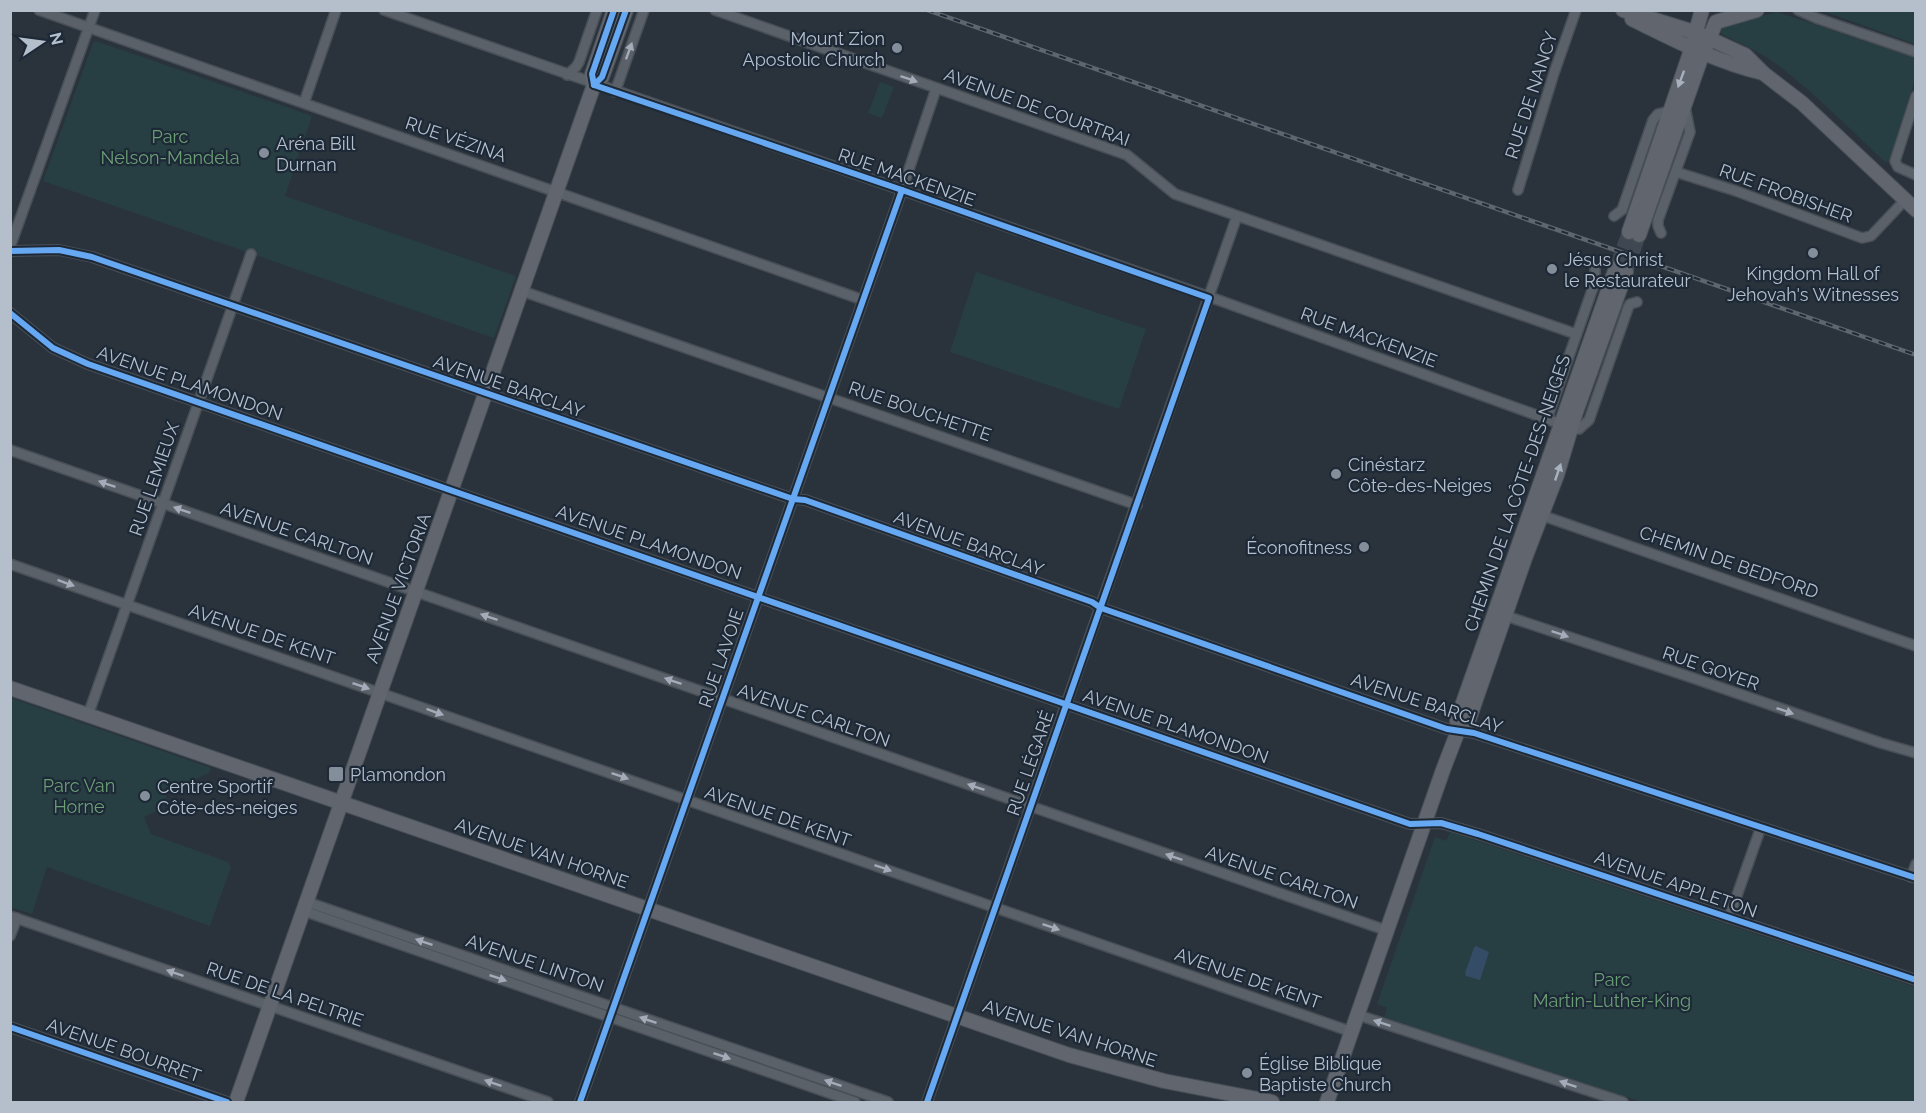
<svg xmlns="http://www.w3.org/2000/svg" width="1926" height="1113" font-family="Raleway,sans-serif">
	<rect width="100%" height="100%" fill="#2a333c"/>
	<g fill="#273f42">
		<path d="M1823,11H1915V44Z"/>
		<path d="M1777,12L1915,58V79L1889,161L1885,162C1851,130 1817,95 1779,66C1762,53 1742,44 1723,35L1721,32L1724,26Z"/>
		<path d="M96,41L312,116L285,196L516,276L494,338L43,181L93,43Z"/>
		<path d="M880,82L894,87L882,118L868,113Z"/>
		<path d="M976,272L1146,329L1119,409L950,352Z"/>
		<path d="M11,698L211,768L209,773L165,793L168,802L158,806L157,811L144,817L151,834L228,862L231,867L210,926L47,867L32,914L11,907Z"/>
		<path d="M1450,832L1915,987V1102H1642L1384,1017L1387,1008L1377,1004L1435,837L1446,841Z"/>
	</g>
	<path fill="#354c67" d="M1476,946L1489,952L1480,980L1466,976L1465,973L1474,948Z"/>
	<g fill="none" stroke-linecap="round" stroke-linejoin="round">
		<g stroke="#3f4852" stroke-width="14" stroke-dasharray="14 7" stroke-linecap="butt">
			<path d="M1616,268L1629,232"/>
			<path d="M1626,272L1639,235"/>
		</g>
		<defs>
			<g id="street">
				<path d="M39,10L863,300"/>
				<path d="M384,10L1221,301L1561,424"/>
				<path d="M715,10L1127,155L1175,194L1576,334"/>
				<path d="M1798,10L1816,18L1916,52"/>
				<path d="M567,75L576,67L579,62L597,10"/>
				<path d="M615,92L644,10"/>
				<path d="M1916,96L1895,161L1898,167L1916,175"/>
				<path d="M304,103L336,10"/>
				<path d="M1676,172L1736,191L1862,238L1871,236L1905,200"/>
				<path d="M1518,190L1554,73L1576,10"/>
				<path d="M1614,216L1622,210L1653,120L1658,114L1670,111"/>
				<path d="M1661,233L1658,226V220L1690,132L1685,107"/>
				<path d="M10,247L95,10"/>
				<path d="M10,251L59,250L92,257L793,499L805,500L1092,602L1101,608L1447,729L1474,733L1916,878"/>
				<path d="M522,291L1137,505"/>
				<path d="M10,313L53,348L88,364L1410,824L1441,823L1478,834L1916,980"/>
				<path d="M1547,419L1595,282V270"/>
				<path d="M1571,428L1579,429L1589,420L1628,308L1630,304L1637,302"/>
				<path d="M10,450L1388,931"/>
				<path d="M1538,514L1916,646"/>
				<path d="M10,564L1352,1032"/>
				<path d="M1500,614L1690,677L1881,743L1916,753"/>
				<path d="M88,715L251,254"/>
				<path d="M1911,877L1916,864"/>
				<path d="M307,902L888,1102"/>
				<path d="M304,911L855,1102"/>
				<path d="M10,916L548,1102"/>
				<path d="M1729,918L1761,827"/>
				<path d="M10,936L17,918"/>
				<path d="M1358,1015L1623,1102"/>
				<path d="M10,1027L227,1102"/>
				<path d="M580,1102L902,190L936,89"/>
				<path d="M927,1102L1237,216"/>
			</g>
			<g id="secondary">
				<path d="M1623,10L1697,33L1745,55L1763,73L1802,103L1916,210"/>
				<path d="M1632,19C1674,40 1717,62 1763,73"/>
				<path d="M594,85L602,77L626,10"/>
				<path d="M1629,232L1689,56L1702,10"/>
				<path d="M1639,235L1700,61L1716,22L1757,10"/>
				<path d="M10,688L1069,1055L1164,1081L1272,1102"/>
				<path d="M1458,731L1457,720L1616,268"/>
				<path d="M236,1102L589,99L594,85L592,74L614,10"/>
				<path d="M1327,1102L1443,770L1458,731L1468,722L1525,558L1557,475L1575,415L1626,272"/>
			</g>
		</defs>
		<use href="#street" stroke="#494f56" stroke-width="12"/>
		<use href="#secondary" stroke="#494f56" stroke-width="16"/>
		<use href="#street" stroke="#5b6169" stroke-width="9"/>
		<use href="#secondary" stroke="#60656e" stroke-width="14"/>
		<defs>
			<path id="rail" d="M927,10L1916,355"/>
		</defs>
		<use href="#rail" stroke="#5f656d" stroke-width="4.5"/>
		<use href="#rail" stroke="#1d2937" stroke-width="2" stroke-dasharray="7" stroke-linecap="butt"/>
		<defs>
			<g id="cycleway">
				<path d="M594,85L902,190L1209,298L927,1102"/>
				<path d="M594,85L602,77L626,10"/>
				<path d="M594,85L592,74L614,10"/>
				<path d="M10,251L59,250L92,257L793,499L805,500L1092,602L1101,608L1447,729L1474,733L1916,878"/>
				<path d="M10,313L53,348L88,364L1410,824L1441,823L1478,834L1916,980"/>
				<path d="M10,1027L227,1102"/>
				<path d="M580,1102L902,190"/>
			</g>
		</defs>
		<use href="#cycleway" stroke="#1d2937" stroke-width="10"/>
		<use href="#cycleway" stroke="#66a8f1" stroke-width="6"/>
	</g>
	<defs><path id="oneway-solid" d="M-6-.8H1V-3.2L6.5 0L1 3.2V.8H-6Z" transform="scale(1.5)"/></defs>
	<g fill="#a3acb8">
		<use href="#oneway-solid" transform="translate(629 51) rotate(-70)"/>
		<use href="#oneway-solid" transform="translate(909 79) rotate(19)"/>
		<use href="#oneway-solid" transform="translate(107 484) rotate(-161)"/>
		<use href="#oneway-solid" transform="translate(182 510) rotate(-161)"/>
		<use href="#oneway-solid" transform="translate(66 583) rotate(20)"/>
		<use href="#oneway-solid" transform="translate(489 617) rotate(-161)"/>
		<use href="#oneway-solid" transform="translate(1560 634) rotate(19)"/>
		<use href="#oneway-solid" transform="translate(673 681) rotate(-161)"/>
		<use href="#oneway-solid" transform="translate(361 686) rotate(19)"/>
		<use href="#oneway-solid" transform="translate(1785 711) rotate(19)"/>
		<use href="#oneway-solid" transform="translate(435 712) rotate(20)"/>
		<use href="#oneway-solid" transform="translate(620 776) rotate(19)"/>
		<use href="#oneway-solid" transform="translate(976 787) rotate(-161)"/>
		<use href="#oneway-solid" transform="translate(1174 857) rotate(-161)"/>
		<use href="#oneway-solid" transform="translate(883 868) rotate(19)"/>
		<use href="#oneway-solid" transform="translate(1051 927) rotate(19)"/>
		<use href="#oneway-solid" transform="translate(424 942) rotate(-161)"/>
		<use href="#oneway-solid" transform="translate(175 973) rotate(-161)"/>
		<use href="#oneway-solid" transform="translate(498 978) rotate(19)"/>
		<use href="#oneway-solid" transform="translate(648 1020) rotate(-161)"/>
		<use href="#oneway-solid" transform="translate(1382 1023) rotate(-162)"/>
		<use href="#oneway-solid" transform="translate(722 1056) rotate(19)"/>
		<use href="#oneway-solid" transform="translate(493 1083) rotate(-161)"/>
		<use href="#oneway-solid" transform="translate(833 1083) rotate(-161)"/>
		<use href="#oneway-solid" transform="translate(1568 1084) rotate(-161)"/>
	</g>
	<g fill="#a8b2be">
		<use href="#oneway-solid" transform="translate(1681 79) rotate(110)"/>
		<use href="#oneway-solid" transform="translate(1558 472) rotate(-71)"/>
	</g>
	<g fill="#848e9a" stroke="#1d2937" stroke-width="2">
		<circle cx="897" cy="48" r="6"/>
		<circle cx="264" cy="153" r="6"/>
		<circle cx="1813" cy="253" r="6"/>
		<circle cx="1552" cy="269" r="6"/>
		<circle cx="1336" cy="474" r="6"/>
		<circle cx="1364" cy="547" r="6"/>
		<rect x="328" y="766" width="16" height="16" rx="3"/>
		<circle cx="145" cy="796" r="6"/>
		<circle cx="1247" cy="1073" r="6"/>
	</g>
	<g text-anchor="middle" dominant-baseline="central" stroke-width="4.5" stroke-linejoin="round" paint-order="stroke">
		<g font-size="18" fill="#b5bfcc" stroke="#1d2937" text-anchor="start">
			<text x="885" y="38" text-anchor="end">Mount Zion<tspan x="885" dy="21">Apostolic Church</tspan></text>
			<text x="276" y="143">Aréna Bill<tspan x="276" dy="21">Durnan</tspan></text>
			<text x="1564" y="259">Jésus Christ<tspan x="1564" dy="21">le Restaurateur</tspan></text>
			<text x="1813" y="273" text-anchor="middle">Kingdom Hall of<tspan x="1813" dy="21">Jehovah's Witnesses</tspan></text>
			<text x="1348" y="464">Cinéstarz<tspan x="1348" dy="21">Côte-des-Neiges</tspan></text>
			<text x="1352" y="547" text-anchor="end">Éconofitness</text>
			<text x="350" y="774">Plamondon</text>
			<text x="157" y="786">Centre Sportif<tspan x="157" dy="21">Côte-des-neiges</tspan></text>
			<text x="1259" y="1063">Église Biblique<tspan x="1259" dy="21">Baptiste Church</tspan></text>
		</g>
		<g font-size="18" fill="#b5bfcc" stroke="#1d2937">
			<text transform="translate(1531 95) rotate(-72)">RUE DE NANCY</text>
			<text transform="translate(1037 107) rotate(20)">AVENUE DE COURTRAI</text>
			<text transform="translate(456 139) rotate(19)">RUE VÉZINA</text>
			<text transform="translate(907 177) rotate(19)">RUE MACKENZIE</text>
			<text transform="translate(1786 193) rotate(20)">RUE FROBISHER</text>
			<text transform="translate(1369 337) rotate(20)">RUE MACKENZIE</text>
			<text transform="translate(190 383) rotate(19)">AVENUE PLAMONDON</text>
			<text transform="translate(509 386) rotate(19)">AVENUE BARCLAY</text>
			<text transform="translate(920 411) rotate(19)">RUE BOUCHETTE</text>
			<text transform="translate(154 479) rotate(-71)">RUE LEMIEUX</text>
			<text transform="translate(1517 493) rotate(-71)">CHEMIN DE LA CÔTE-DES-NEIGES</text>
			<text transform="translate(297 533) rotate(19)">AVENUE CARLTON</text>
			<text transform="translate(649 542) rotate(19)">AVENUE PLAMONDON</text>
			<text transform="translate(969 543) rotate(20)">AVENUE BARCLAY</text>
			<text transform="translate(1729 562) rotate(19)">CHEMIN DE BEDFORD</text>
			<text transform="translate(398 588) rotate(-70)">AVENUE VICTORIA</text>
			<text transform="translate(262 634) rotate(19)">AVENUE DE KENT</text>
			<text transform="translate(721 658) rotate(-71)">RUE LAVOIE</text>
			<text transform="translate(1711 668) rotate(19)">RUE GOYER</text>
			<text transform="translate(1427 703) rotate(18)">AVENUE BARCLAY</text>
			<text transform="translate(814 715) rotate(19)">AVENUE CARLTON</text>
			<text transform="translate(1176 726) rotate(19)">AVENUE PLAMONDON</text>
			<text transform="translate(1030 763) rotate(-71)">RUE LÉGARÉ</text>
			<text transform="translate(778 816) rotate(19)">AVENUE DE KENT</text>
			<text transform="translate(542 853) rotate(19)">AVENUE VAN HORNE</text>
			<text transform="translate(1282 877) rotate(19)">AVENUE CARLTON</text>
			<text transform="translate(1676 884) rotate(19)">AVENUE APPLETON</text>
			<text transform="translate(535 963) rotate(19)">AVENUE LINTON</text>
			<text transform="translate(1248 978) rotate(19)">AVENUE DE KENT</text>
			<text transform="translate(285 994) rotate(19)">RUE DE LA PELTRIE</text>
			<text transform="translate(1070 1033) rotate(18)">AVENUE VAN HORNE</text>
			<text transform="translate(124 1050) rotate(19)">AVENUE BOURRET</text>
		</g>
		<g font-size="18" fill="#6a9f74" stroke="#1d2937">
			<text x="170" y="136">Parc<tspan x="170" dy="21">Nelson-Mandela</tspan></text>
			<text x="79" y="785">Parc Van<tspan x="79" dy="21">Horne</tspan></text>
			<text x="1612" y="979">Parc<tspan x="1612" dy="21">Martin-Luther-King</tspan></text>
		</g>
	</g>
	<rect width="1926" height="1113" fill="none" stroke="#b5bfcc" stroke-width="24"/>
	<g transform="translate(42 42) rotate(77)" stroke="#1d2937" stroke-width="4.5" paint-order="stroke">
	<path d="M0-4.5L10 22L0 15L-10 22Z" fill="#b5bfcc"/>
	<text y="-9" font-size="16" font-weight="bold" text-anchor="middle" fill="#b5bfcc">N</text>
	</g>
</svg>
